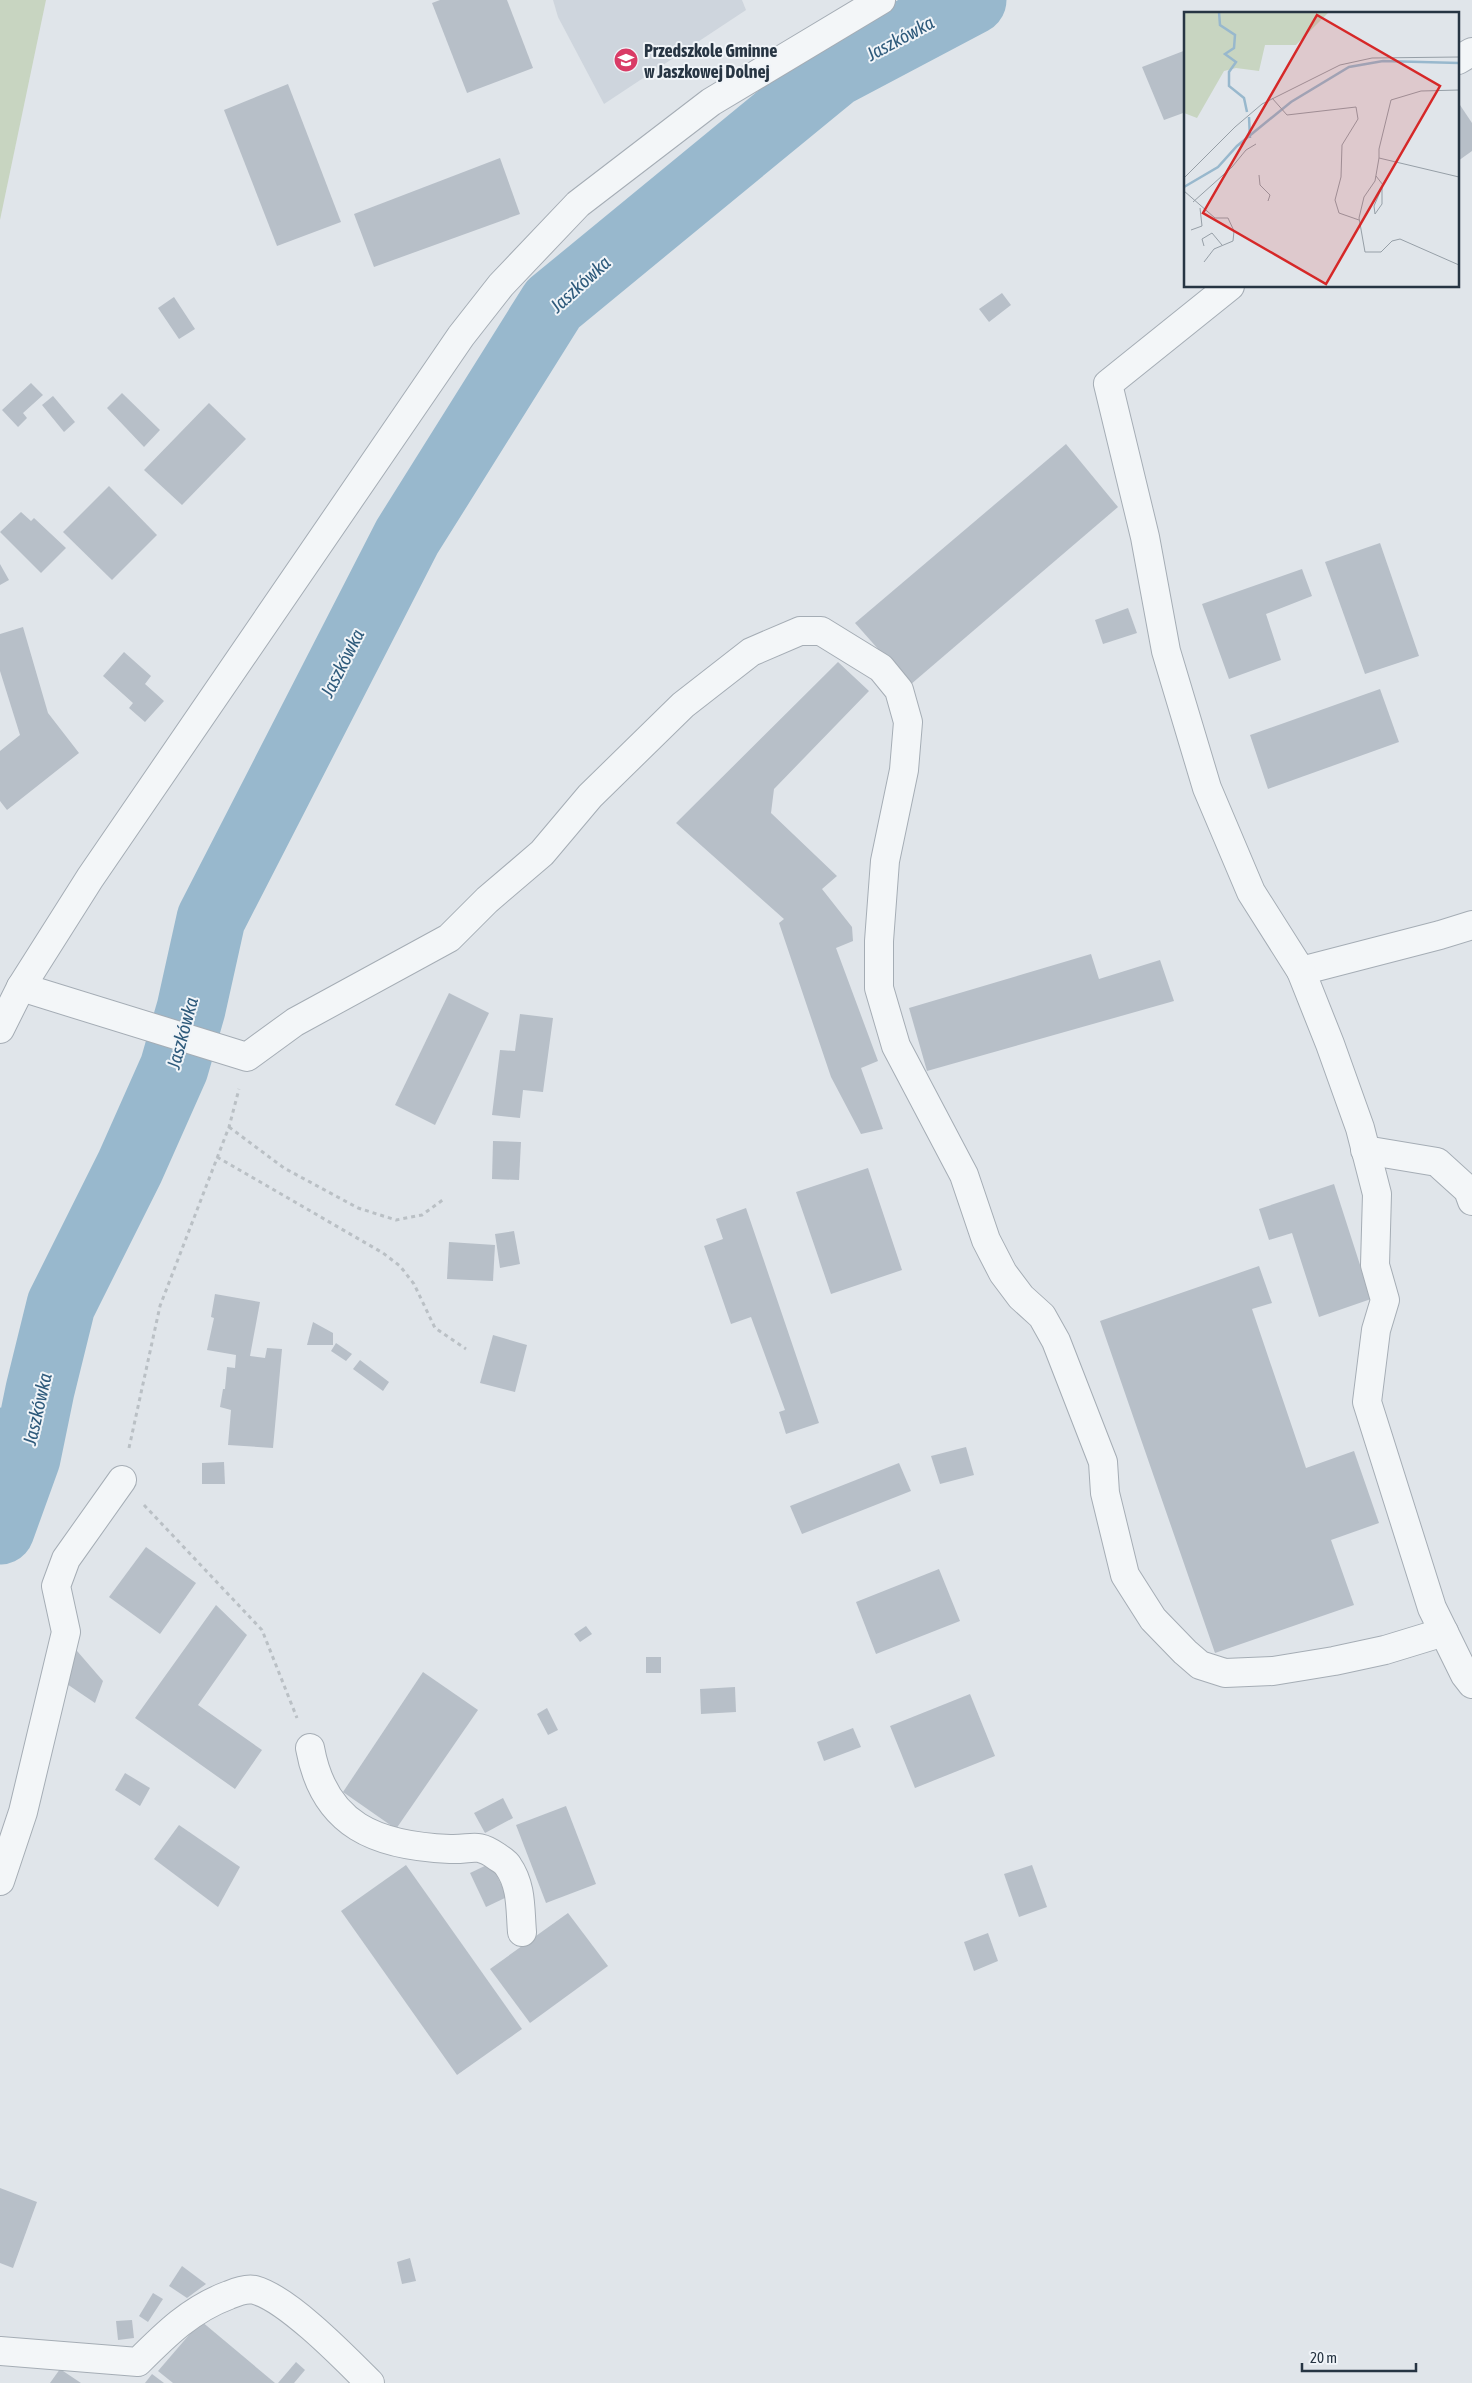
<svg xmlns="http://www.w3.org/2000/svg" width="1472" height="2383" font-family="'Asap Condensed',sans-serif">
	<rect width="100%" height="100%" fill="#e0e5ea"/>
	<path fill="#ced5dd" d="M553,0H742L746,10L604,104L558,17Z"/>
	<path fill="#c8d5c1" d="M0,0H46L0,220Z"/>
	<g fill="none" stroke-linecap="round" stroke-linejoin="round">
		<path stroke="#98b8cd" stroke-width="11" d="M0,1413L26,1458"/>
		<path stroke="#98b8cd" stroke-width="69" d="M0,1530L26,1458L40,1390L61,1305L130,1167L174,1068L191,1009L211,919L407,537L553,304L834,73L972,0"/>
	</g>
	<g fill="#b7bfc8">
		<path d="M440,0H507L533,68L467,93L432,3Z"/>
		<path d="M1186,50V112L1164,120L1142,67Z"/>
		<path d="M288,84L341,222L277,246L224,110Z"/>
		<path d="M1458,102L1472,123V151L1458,161Z"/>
		<path d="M500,158L520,214L374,267L354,214Z"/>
		<path d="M1002,293L1011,305L989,322L979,309Z"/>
		<path d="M174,297L195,329L179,339L158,308Z"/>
		<path d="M31,383L43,395L23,413L27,418L18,427L2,410Z"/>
		<path d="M122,393L160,430L144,447L107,408Z"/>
		<path d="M53,396L75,422L64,432L42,405Z"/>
		<path d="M209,403L246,439L182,505L144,470Z"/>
		<path d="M1066,444L1118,507L910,685L855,623Z"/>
		<path d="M109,486L157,535L112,580L63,532Z"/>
		<path d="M21,512L31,521L34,518L66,548L41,573L0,532Z"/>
		<path d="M1380,543L1419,656L1365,674L1325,562Z"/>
		<path d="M0,564L9,580L0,585Z"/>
		<path d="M1302,569L1312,596L1266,614L1281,660L1229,679L1202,604Z"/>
		<path d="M1128,608L1137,633L1103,644L1095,620Z"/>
		<path d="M23,627L48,713L79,753L7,810L0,801V751L20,735L0,671V634Z"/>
		<path d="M124,652L151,676L145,684L164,701L145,722L129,708L133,703L103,676Z"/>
		<path d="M838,662L869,691L774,789L771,813L837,876L822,889L852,927L853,941L836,948L878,1061L861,1068L883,1129L861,1134L831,1077L779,923L784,919L676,823Z"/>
		<path d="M1380,689L1399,742L1268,789L1250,735Z"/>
		<path d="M1091,954L1099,979L1160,960L1174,1001L927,1071L909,1008Z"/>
		<path d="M449,993L489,1013L435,1125L395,1105Z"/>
		<path d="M520,1014L553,1018L543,1092L523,1090L520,1118L492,1115L500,1050L515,1051Z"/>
		<path d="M493,1141L521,1142L519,1180L492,1179Z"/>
		<path d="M868,1168L902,1270L831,1294L796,1192Z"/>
		<path d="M1334,1184L1371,1299L1319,1317L1292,1233L1269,1240L1259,1209Z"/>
		<path d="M746,1208L819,1423L786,1434L779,1412L785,1410L751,1317L731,1324L704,1246L723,1239L716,1219Z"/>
		<path d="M514,1231L520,1264L500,1268L495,1234Z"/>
		<path d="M449,1242L495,1245L493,1281L447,1279Z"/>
		<path d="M1259,1266L1272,1303L1252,1309L1306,1468L1354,1451L1379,1523L1331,1540L1354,1605L1215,1653L1100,1321Z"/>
		<path d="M215,1294L260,1302L250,1356L265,1358L267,1348L282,1349L273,1448L228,1445L231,1410L220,1407L223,1389H225L227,1367L235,1368L236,1355L207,1350L214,1318L211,1317Z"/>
		<path d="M313,1322L333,1333V1345H307Z"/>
		<path d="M493,1335L527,1345L515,1392L480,1383Z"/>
		<path d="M336,1343L352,1354L346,1361L331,1351Z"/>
		<path d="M360,1360L389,1382L383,1391L353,1369Z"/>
		<path d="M966,1447L974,1475L940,1484L931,1456Z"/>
		<path d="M224,1462L225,1484H202V1463Z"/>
		<path d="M899,1463L911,1491L802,1534L790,1506Z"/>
		<path d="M146,1547L196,1583L160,1634L109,1597Z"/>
		<path d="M939,1569L960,1621L876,1654L856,1602Z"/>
		<path d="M216,1605L247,1635L198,1705L262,1750L235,1789L135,1718Z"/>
		<path d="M586,1626L592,1634L580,1642L574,1634Z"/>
		<path d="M71,1644L103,1681L95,1703L61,1680Z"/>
		<rect x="646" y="1657" width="15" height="16"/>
		<path d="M423,1672L478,1710L396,1829L343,1792Z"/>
		<path d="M735,1687L736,1712L701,1714L700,1689Z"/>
		<path d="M970,1694L995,1756L915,1788L890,1726Z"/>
		<path d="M547,1708L558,1730L548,1735L537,1714Z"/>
		<path d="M853,1728L861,1747L824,1761L817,1742Z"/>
		<path d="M125,1773L150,1788L140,1806L115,1790Z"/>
		<path d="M503,1798L513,1818L485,1833L474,1813Z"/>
		<path d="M566,1806L596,1884L546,1903L516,1825Z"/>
		<path d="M179,1825L240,1867L218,1907L154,1859Z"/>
		<path d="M491,1863L507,1897L486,1907L470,1873Z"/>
		<path d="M406,1865L522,2029L457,2075L341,1911Z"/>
		<path d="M1032,1865L1047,1907L1019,1917L1004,1874Z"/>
		<path d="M568,1913L608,1966L530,2023L490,1969Z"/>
		<path d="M988,1933L998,1961L974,1971L964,1942Z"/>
		<path d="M0,2188L37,2202L13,2268L0,2263Z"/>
		<path d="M410,2258L416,2281L402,2284L397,2262Z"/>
		<path d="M182,2266L206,2284L187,2298L169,2286Z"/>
		<path d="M153,2293L163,2299L148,2322L139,2316Z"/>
		<path d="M132,2320L134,2338L118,2340L116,2321Z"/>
		<path d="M201,2321L275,2383H173L158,2371Z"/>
		<path d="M296,2362L305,2370L294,2383H278Z"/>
		<path d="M60,2369L81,2383H50Z"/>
		<path d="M152,2374L164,2383H145Z"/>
	</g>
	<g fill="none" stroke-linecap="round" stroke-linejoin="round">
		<defs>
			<g id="minor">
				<path d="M1458,60L1472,52"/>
				<path d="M1230,286L1108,384L1145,537L1166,651L1207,788L1251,892L1301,971L1440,935L1472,925"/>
				<path d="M1301,971L1330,1044L1360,1128L1377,1194L1375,1265L1385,1300L1376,1330L1367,1402L1432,1608L1465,1675L1472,1684"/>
				<path d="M21,987L247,1057L295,1022L449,938L487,900L542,853L590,796L683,705L751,652L800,631H821L881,668L899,690L908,722L904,770L885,861L879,941V988L896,1046L964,1175L986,1240L1003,1273L1021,1297L1042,1316L1056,1341L1103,1462L1105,1493L1125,1575L1153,1619L1185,1652L1200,1665L1225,1673L1273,1671L1334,1661L1385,1650L1444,1632"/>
				<path d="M0,1029L21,987L90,878L461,336L501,285L578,204L711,102L881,0"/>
				<path d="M1365,1150L1437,1162L1468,1190L1472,1201"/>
				<path d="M310,1748C324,1826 377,1846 450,1849C472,1850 476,1842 496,1856C500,1859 506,1862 508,1866C522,1886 520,1909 522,1932"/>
				<path d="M0,1881L23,1812L66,1632L56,1586L66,1559L122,1480"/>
				<path d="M0,2351L138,2362C166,2334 191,2309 229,2295C236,2292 247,2288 255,2290C288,2299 345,2358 370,2383"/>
			</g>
		</defs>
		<use href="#minor" stroke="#a5adb5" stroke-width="30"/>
		<g stroke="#bac0c5" stroke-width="3" stroke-dasharray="4 4" stroke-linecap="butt">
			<path d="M229,1127L284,1168L358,1208L396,1220L422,1215L444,1199"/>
			<path d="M217,1157L383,1253L400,1266L414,1284L435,1328L466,1349"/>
			<path d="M129,1448L160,1306L229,1127L239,1089"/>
			<path d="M144,1505L262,1630L297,1718"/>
		</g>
		<use href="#minor" stroke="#f3f6f8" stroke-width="28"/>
	</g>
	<defs>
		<symbol id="school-disc" viewBox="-11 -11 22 22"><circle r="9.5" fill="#d93b66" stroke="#f0f4f8"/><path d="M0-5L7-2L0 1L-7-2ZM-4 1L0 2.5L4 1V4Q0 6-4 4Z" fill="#fff"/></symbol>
	</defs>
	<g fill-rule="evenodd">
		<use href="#school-disc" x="612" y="46" width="28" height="28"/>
	</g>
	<g text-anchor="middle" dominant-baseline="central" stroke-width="4" stroke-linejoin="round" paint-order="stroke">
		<g font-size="18" font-weight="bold" fill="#273543" stroke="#f0f4f8" text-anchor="start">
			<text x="644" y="50">Przedszkole Gminne<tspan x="644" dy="21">w Jaszkowej Dolnej</tspan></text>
		</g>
		<g font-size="19" font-style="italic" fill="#2e5a7b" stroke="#f0f4f8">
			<text transform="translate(900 38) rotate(-28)">Jaszkówka</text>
			<text transform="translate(580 284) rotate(-42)">Jaszkówka</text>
			<text transform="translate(342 663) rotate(-63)">Jaszkówka</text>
			<text transform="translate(182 1033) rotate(-75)">Jaszkówka</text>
			<text transform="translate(37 1409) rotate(-77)">Jaszkówka</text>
		</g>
	</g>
	<g transform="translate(1184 12)">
		<rect width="275" height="275" fill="#e0e5ea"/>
		<path d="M0,0H145L112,33H81L75,59L52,56L40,59L13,106L0,101Z" fill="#c8d5c1"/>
		<path fill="none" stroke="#98b8cd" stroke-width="2.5" d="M35,0L36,13L51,23L50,36L41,42L52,50L45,60V74L60,86L63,100M65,105L66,126M0,175L34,155L53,134L107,90L165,55L199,49L275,51"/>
		<path fill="none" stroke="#969fa7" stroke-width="1" d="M275,78L237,79L207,88L195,137V146L275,165M88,86L103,103L172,95L174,107L158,133L157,165L151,188L155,201L175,208M195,146L191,169L180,185L175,206L181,240H197L208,229L216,227L275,253M75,163L76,173L86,183L84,189M192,164L199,173L190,194L191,202L198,192V176M0,166L51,115L78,92L156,53L188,46L275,45M0,179L31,206H44L50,219L49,229L30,237L20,250M9,190L48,155L62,138L72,132M7,218L18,214L16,196M20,234L18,227L28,221L38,233"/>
		<path fill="#d62828" fill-opacity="0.15" stroke="#d62828" stroke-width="2.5" d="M133,3L256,74L142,272L19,201Z"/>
		<rect width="275" height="275" fill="none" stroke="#273543" stroke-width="2.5"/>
	</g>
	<path d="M1302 2363v8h114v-8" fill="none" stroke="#273543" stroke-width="2.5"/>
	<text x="1310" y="2363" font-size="15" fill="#273543" stroke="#f0f4f8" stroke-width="4" paint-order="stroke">20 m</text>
</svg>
